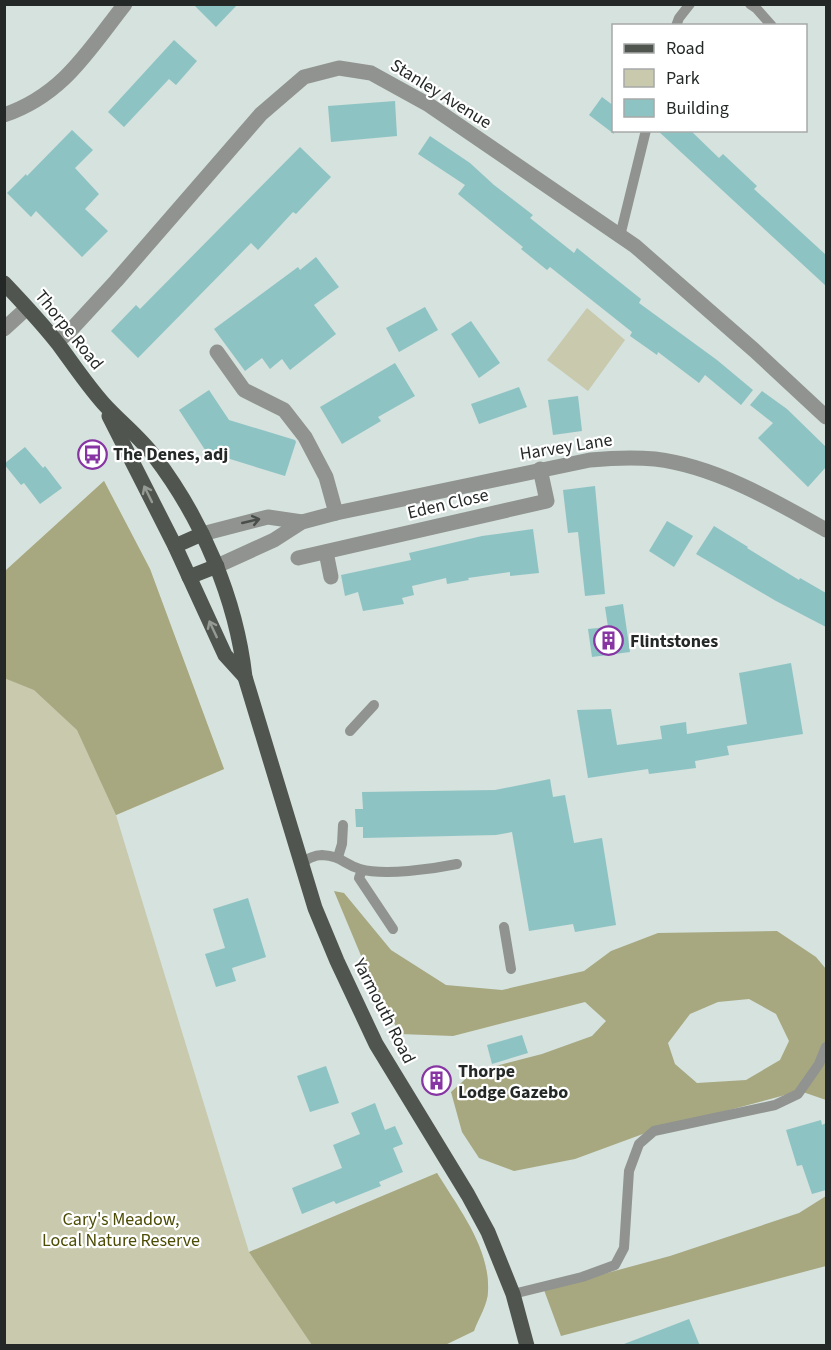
<svg xmlns="http://www.w3.org/2000/svg" width="831" height="1350" font-family="'Source Sans 3',sans-serif">
	<rect width="100%" height="100%" fill="#d5e2dd"/>
	<g fill="#c8c9ad">
		<path d="M587,308L625,340L588,391L547,360Z"/>
		<path d="M104,481L150,569L224,769L116,815L249,1252L437,1173C459,1209 490,1248 488,1291C488,1304 478,1319 474,1331L445,1345L5,1346V571Z"/>
	</g>
	<g fill="#a7a880" fill-rule="evenodd">
		<path d="M104,481L150,569L224,769L116,815L77,730L34,690L4,678L5,571Z"/>
		<path d="M334,891L344,893L391,950L446,985L502,990L584,971L611,951L658,933L777,931L816,957L826,969V1100L800,1091L651,1131L575,1159L514,1171L479,1158L462,1132L451,1092L473,1072L542,1054L592,1036L606,1021L585,1002L453,1036L400,1034L372,982ZM749,999L776,1014L789,1041L780,1060L746,1080L697,1083L675,1064L668,1043L690,1014L718,1002Z"/>
		<path d="M437,1173C459,1209 490,1248 488,1291C488,1304 478,1319 474,1331L445,1345H312L249,1252Z"/>
		<path d="M826,1196V1266L561,1336L544,1290L670,1256L799,1213Z"/>
	</g>
	<g fill="#8ec3c4">
		<path d="M193,4H238L216,27Z"/>
		<path d="M174,40L197,61L176,85L169,79L124,127L108,112Z"/>
		<path d="M602,97L614,106V134L589,115Z"/>
		<path d="M395,101L397,136L331,142L328,106Z"/>
		<path d="M72,130L93,150L75,168L99,194L85,209L108,231L82,257L36,211L31,217L7,193L26,174L27,176Z"/>
		<path d="M657,130H690L719,158L723,154L757,186L754,189L826,255V286Z"/>
		<path d="M430,136L470,163L494,185L533,215L530,218L574,253L577,248L641,299L639,303L717,360L753,390L741,405L705,375L699,383L658,352L657,355L630,336L632,332L550,267L547,270L521,249L523,247L458,194L465,185L418,154Z"/>
		<path d="M300,147L331,177L296,214L293,212L258,250L251,243L138,358L111,331L136,305L140,309Z"/>
		<path d="M316,257L339,287L314,305L336,334L290,370L282,359L270,369L262,358L245,371L214,329L298,267L300,270Z"/>
		<path d="M425,307L438,330L399,352L386,328Z"/>
		<path d="M471,321L500,363L479,378L451,334Z"/>
		<path d="M395,363L415,396L378,417L381,421L342,444L320,407Z"/>
		<path d="M519,387L527,407L479,424L471,404Z"/>
		<path d="M209,390L229,420L295,440L296,442L285,476L217,455L211,459L179,410Z"/>
		<path d="M762,391L787,409L826,447V467L808,487L758,438L773,423L750,405Z"/>
		<path d="M578,396L582,431L553,435L548,400Z"/>
		<path d="M25,447L43,468L45,466L62,488L40,504L24,483L21,485L4,464Z"/>
		<path d="M595,486L605,594L585,596L578,532L568,533L563,490Z"/>
		<path d="M667,521L693,536L674,567L649,551Z"/>
		<path d="M714,526L748,547L747,548L799,580L800,578L826,593V627L776,601L696,554Z"/>
		<path d="M533,529L539,573L510,576V572L468,578L469,580L447,584L446,578L412,586L414,595L402,598L404,604L363,611L358,592L345,596L341,575L411,560L409,553L482,536Z"/>
		<path d="M623,604L630,652L592,657L588,629L608,627L605,607Z"/>
		<path d="M791,663L803,734L727,746L729,755L695,761L696,768L649,774L648,769L588,778L577,710L611,709L617,745L662,739L660,726L686,722L687,734L747,724L739,673Z"/>
		<path d="M550,779L553,797L565,795L574,843L602,838L616,925L575,932L573,924L529,931L512,832L496,835L363,838V827H356L355,809H363L362,792L495,790Z"/>
		<path d="M248,898L266,957L232,968L236,981L216,987L205,954L225,948L213,909Z"/>
		<path d="M522,1035L528,1053L492,1064L487,1045Z"/>
		<path d="M326,1066L339,1103L310,1112L297,1076Z"/>
		<path d="M375,1103L385,1130L395,1126L403,1144L393,1148L403,1172L379,1182L381,1186L336,1204L334,1201L302,1214L292,1188L342,1168L333,1145L360,1134L351,1113Z"/>
		<path d="M821,1120L822,1125L826,1123V1190L812,1194L802,1165L797,1166L786,1130Z"/>
		<path d="M689,1319L700,1346H624V1344Z"/>
	</g>
	<g fill="none" stroke-linecap="round" stroke-linejoin="round">
		<g stroke="#90938f" stroke-width="10">
			<path d="M750,4L756,8L772,26"/>
			<path d="M676,26L679,18L690,4"/>
			<path d="M620,236L646,130"/>
			<path d="M350,731L374,705"/>
			<path d="M338,857L342,844L343,825"/>
			<path d="M301,864C306,859 315,855 322,855C342,856 343,864 360,869C384,876 433,869 457,864"/>
			<path d="M362,870L359,878L393,929"/>
			<path d="M504,927L511,969"/>
			<path d="M513,1294L582,1277L615,1265L624,1248L629,1171L639,1144L654,1131L775,1105L798,1094L819,1064L826,1047"/>
		</g>
		<g stroke="#90938f" stroke-width="15">
			<path d="M4,115C63,95 88,51 125,4"/>
			<path d="M4,329L27,308"/>
			<path d="M57,342L69,332L116,281L261,114L304,77L339,68L371,73L429,105L635,246L754,350L826,417"/>
			<path d="M217,352L244,390L284,410L305,437L326,477L336,513"/>
			<path d="M326,552L331,577"/>
			<path d="M298,558L547,501L540,469"/>
		</g>
		<g stroke="#90938f" stroke-width="15">
			<path d="M202,534L268,517L302,522"/>
			<path d="M217,566L274,540L302,522L336,513L590,460C611,458 633,457 655,459C715,466 775,501 826,530"/>
		</g>
		<g stroke="#50564f" stroke-width="15">
			<path d="M4,283C23,303 42,323 59,345C73,364 87,385 103,403C119,421 139,436 154,456C202,519 236,598 245,677L315,908L337,961L376,1044L468,1195L488,1232L513,1294L527,1346"/>
			<path d="M109,416L175,546L225,655L245,677"/>
			<path d="M175,546L202,534"/>
			<path d="M189,577L217,566"/>
		</g>
	</g>
	<defs><path id="oneway-shaft" d="M-6 0H5M1.5-3L5.5 0L1.5 3" fill="none" stroke-width="1.6" stroke-linecap="round" stroke-linejoin="round" transform="scale(1.5)"/></defs>
	<g stroke="#969a95">
		<use href="#oneway-shaft" transform="translate(148 494) rotate(-116)"/>
		<use href="#oneway-shaft" transform="translate(213 629) rotate(-115)"/>
	</g>
	<use stroke="#4a4e4b" href="#oneway-shaft" transform="translate(251 521) rotate(-13)"/>
	<defs>
		<symbol id="bus-ring" viewBox="-11 -11 22 22"><circle r="9.5" fill="#fff" stroke="#8835a4" stroke-width="1.5"/><path d="M-5-6H5V4H4V6H2V4H-2V6H-4V4H-5ZM-3.5-4V0h7V-4ZM-3.5 1.2v1.5H-2V1.2ZM2 1.2v1.5H3.5V1.2Z" fill="#8835a4"/></symbol>
		<symbol id="building-ring" viewBox="-11 -11 22 22"><circle r="9.5" fill="#fff" stroke="#8835a4" stroke-width="1.5"/><path d="M-4-6H4V6H1V3H-1V6H-4ZM-2.5-4.3h1.7v1.8h-1.7ZM.8-4.3h1.7v1.8H.8ZM-2.5-1h1.7V.8h-1.7ZM.8-1h1.7V.8H.8Z" fill="#8835a4"/></symbol>
	</defs>
	<g fill-rule="evenodd">
		<use href="#bus-ring" x="76" y="438" width="33" height="33"/>
		<use href="#building-ring" x="592" y="624" width="33" height="33"/>
		<use href="#building-ring" x="420" y="1064" width="33" height="33"/>
	</g>
	<g text-anchor="middle" dominant-baseline="central" stroke-width="4.5" stroke-linejoin="round" paint-order="stroke">
		<g font-size="18" fill="#242927" stroke="#fff">
			<text transform="translate(441 94) rotate(32)">Stanley Avenue</text>
			<text transform="translate(69 330) rotate(51)">Thorpe Road</text>
			<text transform="translate(566 447) rotate(-9)">Harvey Lane</text>
			<text transform="translate(448 504) rotate(-13)">Eden Close</text>
			<text transform="translate(384 1011) rotate(63)">Yarmouth Road</text>
		</g>
		<g font-size="18" font-weight="bold" fill="#242927" stroke="#fff" text-anchor="start">
			<text x="113" y="454">The Denes, adj</text>
			<text x="630" y="641">Flintstones</text>
			<text x="458" y="1071">Thorpe<tspan x="458" dy="21">Lodge Gazebo</tspan></text>
		</g>
		<g font-size="18" fill="#4d4c05" stroke="#fff">
			<text x="121" y="1219">Cary's Meadow,<tspan x="121" dy="21">Local Nature Reserve</tspan></text>
		</g>
	</g>
	<rect width="831" height="1350" fill="none" stroke="#242927" stroke-width="12"/>
	<rect x="612" y="24" width="195" height="108" fill="#ffffff" stroke="#a7a9a9" stroke-width="1.5"/>
	<rect x="624" y="44" width="30" height="9" fill="#50564f" stroke="#a7a9a9" stroke-width="1.5"/>
	<text x="666" y="54" font-size="18" fill="#242927">Road</text>
	<rect x="624" y="69" width="30" height="18" fill="#c8c9ad" stroke="#a7a9a9" stroke-width="1.5"/>
	<text x="666" y="84" font-size="18" fill="#242927">Park</text>
	<rect x="624" y="99" width="30" height="18" fill="#8ec3c4" stroke="#a7a9a9" stroke-width="1.5"/>
	<text x="666" y="114" font-size="18" fill="#242927">Building</text>
</svg>
